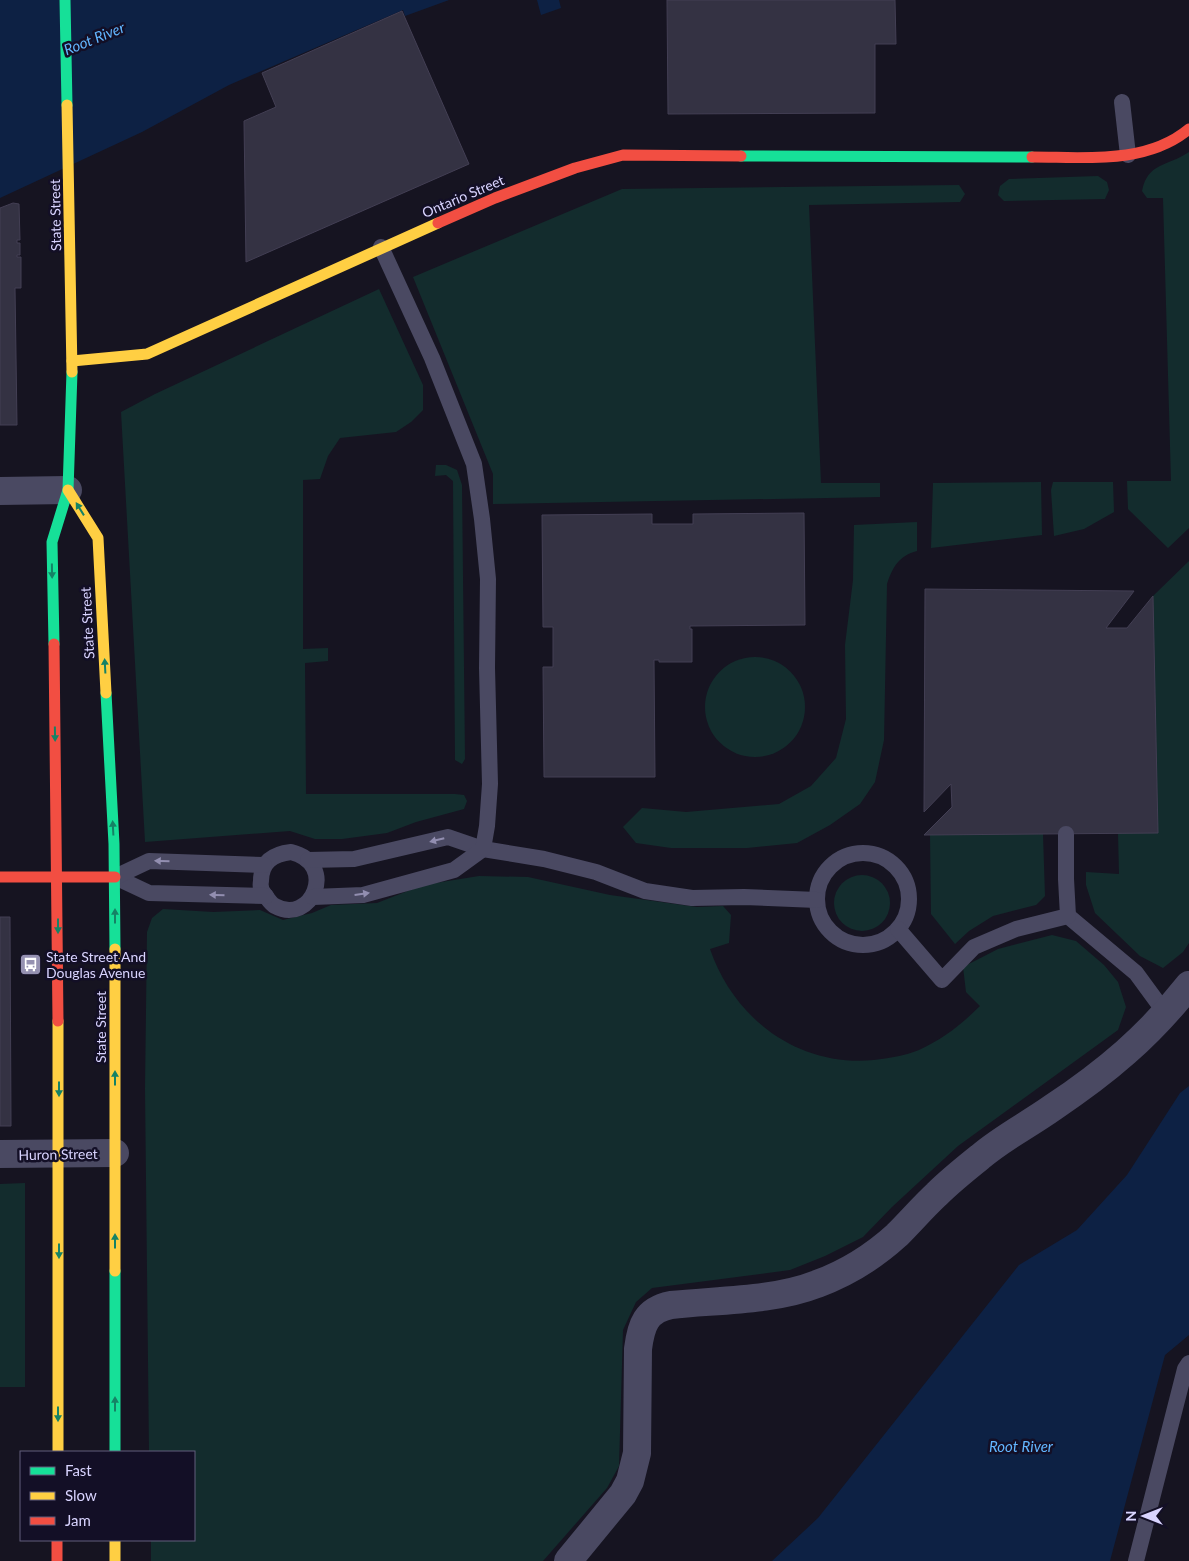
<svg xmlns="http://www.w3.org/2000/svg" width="1189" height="1561" font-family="Lato,sans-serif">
	<rect width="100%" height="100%" fill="#161421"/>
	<g fill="#132c2d">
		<path d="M1189,152V528L1168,548L1128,509L1127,481H1171L1163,198H1147L1142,191C1148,162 1167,167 1189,152Z"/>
		<path d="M1098,176L1107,182L1109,190L1105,199L1004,201L998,195L1000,186L1009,179Z"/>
		<path d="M959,185L965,194L960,202L809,205L821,483H880V497L493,504V474L413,277L622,189Z"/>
		<path d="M379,289L423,385V410L411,422L396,432L340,438L328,456L320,479L303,480V649L328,648V661L305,663L306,794H455L464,795L467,801L464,809L416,822L387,833L342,839H315L290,831L145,842L121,412L155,394Z"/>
		<path d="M436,465H446L457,470L462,485L465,759L462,764L455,760L453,481L446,475L435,476Z"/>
		<path d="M1041,482L1042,535L931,548L933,483Z"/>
		<path d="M1053,482H1113L1114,512L1084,529L1054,536L1051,490Z"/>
		<path d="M917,522V551C899,556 893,566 887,584L884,740L875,782L860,804L830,825L797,843L747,848H671L636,843L623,827L642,808L686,812L779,804L811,786L836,758L846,719L845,645L853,580L854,525Z"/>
		<path d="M1189,561V943L1183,952L1163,968L1140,956L1095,913L1086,885V872L1119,874L1118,833L1158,832L1153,596Z"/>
		<circle cx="755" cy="707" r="50"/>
		<path d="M1043,834L1045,896L1036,905L993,916L969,931L955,944L931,914L930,835Z"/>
		<circle cx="862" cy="903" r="28"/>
		<path d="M479,876L528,877L610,895L697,907L723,906L731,915L729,943L710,949C734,1019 798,1067 874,1060C889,1058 905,1056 919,1050C943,1039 962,1024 980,1006L966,992L963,967L998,949L1052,935L1076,941L1104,965L1118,982L1126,1007L1118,1030L958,1146L892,1207L863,1237L825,1256L790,1270L652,1288L636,1302L623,1330L619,1466L607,1488L543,1561H151V1540H194V1452H149L145,1089L147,932L152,918L163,909L213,912L260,910L283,920L312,913L331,905L377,903L423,885Z"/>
		<path d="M25,1183V1387H0V1184Z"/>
	</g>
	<g fill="#0d2144">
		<path d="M0,0H449L405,16L403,10L229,85L142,132L0,198Z"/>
		<path d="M537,0H559L561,8L541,15Z"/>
		<path d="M1189,1086V1335L1165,1355L1110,1561H772L818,1518L1019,1265L1077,1230L1127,1175L1180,1093Z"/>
	</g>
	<g fill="#343243" stroke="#433f54">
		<path d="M667,0H895L896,44H875V113L668,114Z"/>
		<path d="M402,11L469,164L246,262L244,121L276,107L262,73Z"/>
		<path d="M13,203L19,204L20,240H17V243H20V255H17V257H21V288H15L17,425H0V208Z"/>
		<path d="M804,513L805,625L690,626V629H692V662H659V660H654L655,777H544L543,667H553V627H543L542,515L652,514V524H693V514Z"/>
		<path d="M925,589L1134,591L1106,628H1127L1153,596L1158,833L924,835L952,807L951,784L924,812Z"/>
		<path d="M0,917H10L11,1126H0Z"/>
	</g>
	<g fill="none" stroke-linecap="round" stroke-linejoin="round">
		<g stroke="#4a4962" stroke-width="16">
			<path d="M1122,102L1128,155"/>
			<path d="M291,852C339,864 311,926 275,906C271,904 268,899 265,895C261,891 260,886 261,881C261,862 273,854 291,852Z"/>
			<circle cx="863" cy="899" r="46"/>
			<path d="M308,860L354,859L448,837L483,849L544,859L596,872L645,891L692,898L744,897L817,900"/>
			<path d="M115,877L149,893L266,896"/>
			<path d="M115,877L149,861L264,865"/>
			<path d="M313,897L363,895L454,870L483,849L487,826L490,784L487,668L488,579L482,519L474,464L432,358L381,247"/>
			<path d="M1068,916L1136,973L1166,1014"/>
			<path d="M898,929L942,980L974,947L1016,929L1068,916L1066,879V834"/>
			<path d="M1136,1561L1185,1369L1189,1363"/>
		</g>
		<g stroke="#4a4962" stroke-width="28">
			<path d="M0,491L68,490"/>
			<path d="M0,1154L115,1153"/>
			<path d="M568,1561L623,1494L630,1481L637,1453L638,1349C641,1325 646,1310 671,1305C717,1300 774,1301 817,1284C847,1273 874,1256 897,1235C911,1221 923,1207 937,1194C950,1181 965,1169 980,1157C1002,1138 1028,1125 1052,1108C1106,1072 1149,1036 1189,985"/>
		</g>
		<g stroke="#16e098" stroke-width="11">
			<path d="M65,0L67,105"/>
			<path d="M741,156L1032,157"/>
			<path d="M54,644L52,542L68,490L72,372"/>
			<path d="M106,693L114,844L115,949"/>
			<path d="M115,1271V1452"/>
		</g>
		<g stroke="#ffcf43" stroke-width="11">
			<path d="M67,105L72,372"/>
			<path d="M72,361L147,354L438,223"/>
			<path d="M68,490L98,538L106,693"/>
			<path d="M115,949V1271"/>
			<path d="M58,1452V1021"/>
			<path d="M115,1540V1561"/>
		</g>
		<g stroke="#f24e42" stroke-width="11">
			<path d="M1032,157C1084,157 1146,165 1189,129"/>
			<path d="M438,223L495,198L575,168L623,155L741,156"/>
			<path d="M54,644L58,1021"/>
			<path d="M0,877H115"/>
			<path d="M57,1540V1561"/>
		</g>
	</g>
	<defs><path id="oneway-solid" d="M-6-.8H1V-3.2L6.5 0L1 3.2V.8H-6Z" transform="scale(1.25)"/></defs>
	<g fill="#158265">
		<use href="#oneway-solid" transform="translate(80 509) rotate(-122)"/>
		<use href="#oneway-solid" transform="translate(52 571) rotate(89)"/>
		<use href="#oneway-solid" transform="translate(105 666) rotate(-93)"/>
		<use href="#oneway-solid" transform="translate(55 734) rotate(89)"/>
		<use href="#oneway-solid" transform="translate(113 828) rotate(-93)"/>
		<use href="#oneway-solid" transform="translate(115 916) rotate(-90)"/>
		<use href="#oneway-solid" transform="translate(58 926) rotate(90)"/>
		<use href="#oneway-solid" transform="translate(115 1078) rotate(-90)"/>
		<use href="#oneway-solid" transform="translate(59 1089) rotate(90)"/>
		<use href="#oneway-solid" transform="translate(115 1241) rotate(-90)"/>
		<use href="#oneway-solid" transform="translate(59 1251) rotate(90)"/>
		<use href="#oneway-solid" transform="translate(115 1404) rotate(-90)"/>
		<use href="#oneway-solid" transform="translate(58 1414) rotate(90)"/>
	</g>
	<g fill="#928eb0">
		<use href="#oneway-solid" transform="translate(437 840) rotate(166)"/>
		<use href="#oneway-solid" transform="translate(162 861) rotate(-178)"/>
		<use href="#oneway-solid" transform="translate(362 894) rotate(-8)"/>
		<use href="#oneway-solid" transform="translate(217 895) rotate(-178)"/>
	</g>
	<defs>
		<symbol id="bus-square" viewBox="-11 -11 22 22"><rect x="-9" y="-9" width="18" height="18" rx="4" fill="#9591b1" stroke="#130f26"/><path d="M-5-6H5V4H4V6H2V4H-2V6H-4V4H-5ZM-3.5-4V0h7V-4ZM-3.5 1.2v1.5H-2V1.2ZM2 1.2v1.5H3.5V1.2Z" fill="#fff"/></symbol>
	</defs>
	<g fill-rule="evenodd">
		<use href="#bus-square" x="18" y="952" width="25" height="25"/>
	</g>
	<g text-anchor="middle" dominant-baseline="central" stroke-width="5" stroke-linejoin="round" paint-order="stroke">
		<g font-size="14" fill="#d9d4ff" stroke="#130f26">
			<text transform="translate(463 196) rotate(-23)">Ontario Street</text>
			<text transform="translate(55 215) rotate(-91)">State Street</text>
			<text transform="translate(87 623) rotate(-93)">State Street</text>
			<text transform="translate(100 1027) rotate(-90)">State Street</text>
			<text transform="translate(58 1154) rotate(-1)">Huron Street</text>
		</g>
		<g font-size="14" fill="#d9d4ff" stroke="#130f26" text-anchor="start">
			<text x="46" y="956">State Street And<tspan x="46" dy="16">Douglas Avenue</tspan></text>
		</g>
		<g font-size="15" font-style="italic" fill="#62b6ff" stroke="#130f26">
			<text transform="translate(94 38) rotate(-22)">Root River</text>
			<text x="1021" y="1446">Root River</text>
		</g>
	</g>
	<rect x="20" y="1451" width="175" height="90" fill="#130f26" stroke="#625e7d"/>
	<rect x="30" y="1467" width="25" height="8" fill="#16e098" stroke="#625e7d"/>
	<text x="65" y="1476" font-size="15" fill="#d9d4ff">Fast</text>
	<rect x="30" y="1492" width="25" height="8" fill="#ffcf43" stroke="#625e7d"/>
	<text x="65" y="1501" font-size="15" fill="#d9d4ff">Slow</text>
	<rect x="30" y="1517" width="25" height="8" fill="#f24e42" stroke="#625e7d"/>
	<text x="65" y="1526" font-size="15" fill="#d9d4ff">Jam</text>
	<g transform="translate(1144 1516) rotate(270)" stroke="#130f26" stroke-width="4" paint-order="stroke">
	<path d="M0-4L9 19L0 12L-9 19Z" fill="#d9d4ff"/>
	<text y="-8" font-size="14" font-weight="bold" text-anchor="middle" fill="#d9d4ff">N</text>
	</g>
</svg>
